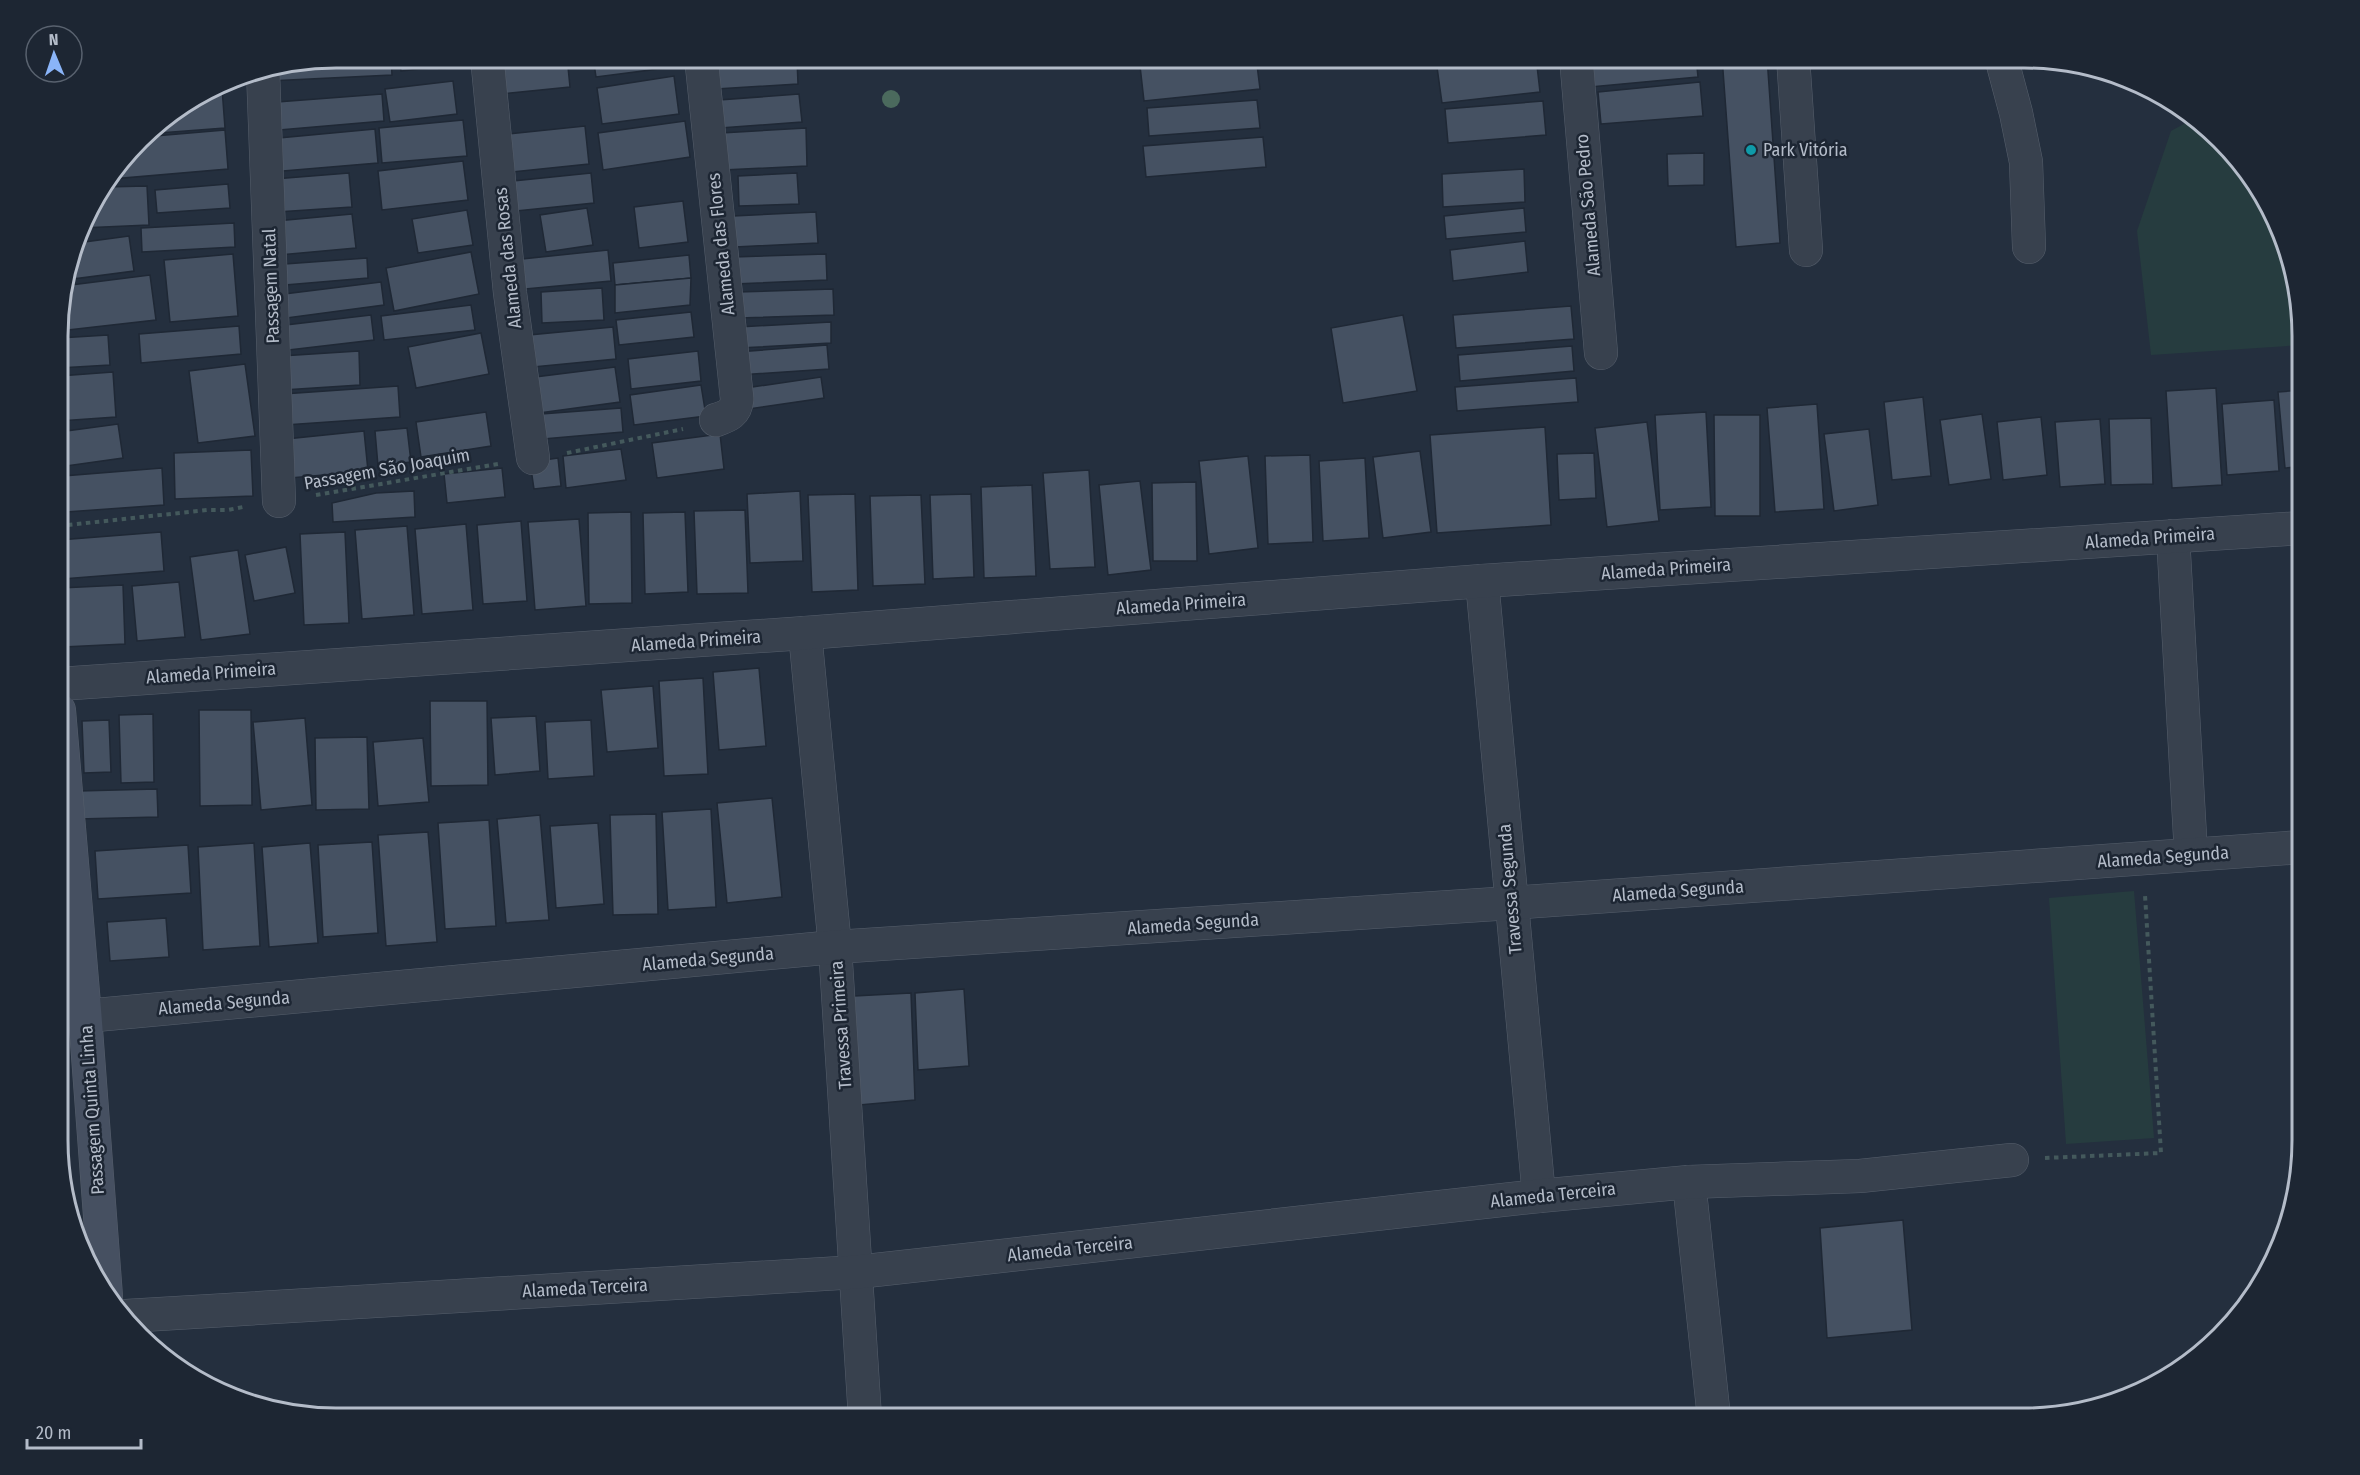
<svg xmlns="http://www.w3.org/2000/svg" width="2360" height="1475" font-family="'Fira Sans Condensed',sans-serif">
	<rect width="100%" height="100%" fill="#242f3e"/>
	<g fill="#263c3f">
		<path d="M2193,119L2266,197L2302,318V345L2151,355L2137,231L2171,131Z"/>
		<path d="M2134,891L2154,1138L2066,1144L2049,898Z"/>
	</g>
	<g fill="#455162" stroke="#1f2835" stroke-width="1.5">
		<path d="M336,57H391L392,75L268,81V70Z"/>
		<path d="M399,57H429L430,68L401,71Z"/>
		<path d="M438,57H471L472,66L439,69Z"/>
		<path d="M533,57H567L570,87L501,94L498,61Z"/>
		<path d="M593,57H665L666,68L596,77Z"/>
		<path d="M1139,57H1256L1260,89L1144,101Z"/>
		<path d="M1527,57H1536L1540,92L1442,103L1437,67Z"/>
		<path d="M1587,57H1696L1698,77L1590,87Z"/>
		<path d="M1722,57H1767L1780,243L1736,247Z"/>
		<path d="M797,59L798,84L716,89L715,65Z"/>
		<path d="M674,76L679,114L602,124L597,88Z"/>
		<path d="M453,81L457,114L390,122L385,89Z"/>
		<path d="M1700,82L1703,116L1601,124L1598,92Z"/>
		<path d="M222,88L225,128L146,134L152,126L212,89Z"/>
		<path d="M382,94L384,121L279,130L277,102Z"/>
		<path d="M799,94L802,122L720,128L719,100Z"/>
		<path d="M1257,100L1260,128L1149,136L1147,108Z"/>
		<path d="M1543,101L1546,135L1448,143L1445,109Z"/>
		<path d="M463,120L467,156L382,163L379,128Z"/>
		<path d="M685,121L690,157L603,170L598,133Z"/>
		<path d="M585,126L589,164L512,172L508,134Z"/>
		<path d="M806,128L807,166L723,170L721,133Z"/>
		<path d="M375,129L378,163L271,172L268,139Z"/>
		<path d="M225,130L228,169L111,179L143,137Z"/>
		<path d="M1263,137L1266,167L1146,177L1143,146Z"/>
		<path d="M1704,153V185L1668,186L1667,154Z"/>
		<path d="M463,161L468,200L382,210L378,171Z"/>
		<path d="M1524,169L1525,202L1443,207L1442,174Z"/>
		<path d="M349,173L352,207L277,212L274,179Z"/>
		<path d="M591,173L594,203L516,211L513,181Z"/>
		<path d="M797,173L799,204L739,206L738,176Z"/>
		<path d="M228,184L230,208L157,213L155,190Z"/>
		<path d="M147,186L149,225L81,228L86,212L105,187Z"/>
		<path d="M683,201L688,242L639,248L634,207Z"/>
		<path d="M587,208L593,245L546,252L540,215Z"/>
		<path d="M1524,208L1526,232L1446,239L1444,216Z"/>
		<path d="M467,210L473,245L418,253L412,219Z"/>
		<path d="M816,212L818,243L735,247L733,216Z"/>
		<path d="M352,214L356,248L279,255L276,221Z"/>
		<path d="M234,223L235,247L142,252L141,228Z"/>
		<path d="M129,236L134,271L65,280L77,243Z"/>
		<path d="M1525,241L1528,272L1453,281L1450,250Z"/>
		<path d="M608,250L611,281L525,289L522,259Z"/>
		<path d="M471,252L479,294L394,311L386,268Z"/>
		<path d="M233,254L238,316L170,322L164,260Z"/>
		<path d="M826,254L827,280L734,284L733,257Z"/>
		<path d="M689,255L691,278L615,285L613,263Z"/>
		<path d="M367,258L368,278L273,286L271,265Z"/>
		<path d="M150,275L156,320L59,331V299L63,286Z"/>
		<path d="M691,278L690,305L615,313V285Z"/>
		<path d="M381,282L384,305L279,319L276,295Z"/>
		<path d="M602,288L604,320L542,323L541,292Z"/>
		<path d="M833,289L834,315L738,318L737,292Z"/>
		<path d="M471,305L475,330L384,340L381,316Z"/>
		<path d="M1571,306L1574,339L1456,348L1453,315Z"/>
		<path d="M691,312L694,337L619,345L616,320Z"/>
		<path d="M371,315L374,340L280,351L277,326Z"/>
		<path d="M1403,315L1417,391L1343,403L1331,328Z"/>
		<path d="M831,322V343L739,348L738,327Z"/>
		<path d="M239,326L241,354L141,363L139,334Z"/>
		<path d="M613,327L616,359L533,367L529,335Z"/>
		<path d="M481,333L489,374L416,388L408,347Z"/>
		<path d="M108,335L110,365L59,368V338Z"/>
		<path d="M827,345L829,369L739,375L737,352Z"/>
		<path d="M1572,346L1574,371L1460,381L1458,355Z"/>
		<path d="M359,351L360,385L283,390L281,356Z"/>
		<path d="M698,351L701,381L631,389L628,359Z"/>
		<path d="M245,364L255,436L198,443L189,371Z"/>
		<path d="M615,367L620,402L539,413L535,377Z"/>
		<path d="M113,372L116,417L59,421V376Z"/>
		<path d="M821,377L824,398L742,410L739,389Z"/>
		<path d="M1576,378L1578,402L1457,411L1455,387Z"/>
		<path d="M701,385L706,416L634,425L630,395Z"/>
		<path d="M398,386L400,417L285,425L283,394Z"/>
		<path d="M2216,388L2222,485L2172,488L2166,391Z"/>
		<path d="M2302,390V466L2285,468L2278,392Z"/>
		<path d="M1923,397L1931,476L1892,480L1884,402Z"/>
		<path d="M2274,400L2279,471L2227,475L2222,404Z"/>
		<path d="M1817,404L1824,509L1775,512L1767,408Z"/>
		<path d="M621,408L623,432L543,439L541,414Z"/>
		<path d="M486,412L491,446L421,457L416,422Z"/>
		<path d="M1706,412L1711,507L1660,510L1655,415Z"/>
		<path d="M1982,414L1991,479L1949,485L1940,420Z"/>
		<path d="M1714,415H1760V516H1715Z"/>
		<path d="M2041,417L2047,475L2003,480L1997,422Z"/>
		<path d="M2151,418L2153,484L2111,485L2109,419Z"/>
		<path d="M2100,419L2105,484L2060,487L2055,422Z"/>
		<path d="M1647,422L1659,521L1607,527L1595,428Z"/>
		<path d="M118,424L123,458L59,467V432Z"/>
		<path d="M1545,427L1551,525L1437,533L1430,435Z"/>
		<path d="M407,428L411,462L378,466L375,431Z"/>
		<path d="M1869,429L1878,505L1834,511L1824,434Z"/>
		<path d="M364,431L368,471L290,478L286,439Z"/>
		<path d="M720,434L724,469L657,478L652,443Z"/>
		<path d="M621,449L626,480L566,488L563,456Z"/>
		<path d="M251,450L253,496L175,499L174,453Z"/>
		<path d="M1420,451L1431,532L1383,538L1373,457Z"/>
		<path d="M1594,453L1596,498L1559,500L1557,454Z"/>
		<path d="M1310,455L1313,542L1268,544L1265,456Z"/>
		<path d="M1248,456L1258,548L1209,554L1199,461Z"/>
		<path d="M558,458L561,486L534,489L530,462Z"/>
		<path d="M1365,458L1369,538L1323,541L1319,461Z"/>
		<path d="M162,468L164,505L66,512L63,476Z"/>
		<path d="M502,468L505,497L447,503L444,474Z"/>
		<path d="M1089,470L1095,567L1050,569L1043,473Z"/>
		<path d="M1140,481L1151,570L1108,575L1099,485Z"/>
		<path d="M1196,482L1197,561H1153L1152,483Z"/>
		<path d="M1032,485L1036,576L984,578L981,487Z"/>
		<path d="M414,491L415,517L333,522L332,503L376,493Z"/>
		<path d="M800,491L803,561L750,563L747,494Z"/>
		<path d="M855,494L858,590L812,592L808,495Z"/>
		<path d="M971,494L974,577L933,579L930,495Z"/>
		<path d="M921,495L925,584L873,586L870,496Z"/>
		<path d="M745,510L748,593L697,594L694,511Z"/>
		<path d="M631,512L632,603L589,604L588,513Z"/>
		<path d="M685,512L688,592L645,594L643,513Z"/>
		<path d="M579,519L586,606L535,610L528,522Z"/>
		<path d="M521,521L527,601L483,604L477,525Z"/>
		<path d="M466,524L473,610L422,614L415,529Z"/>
		<path d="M407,526L414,615L362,619L355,530Z"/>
		<path d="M161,532L164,571L62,579L59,540Z"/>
		<path d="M345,532L349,623L304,625L300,534Z"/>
		<path d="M286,547L295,593L254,601L245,555Z"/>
		<path d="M238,550L250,634L201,640L190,557Z"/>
		<path d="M179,582L185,637L137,641L132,586Z"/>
		<path d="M123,585L125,644L63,647L60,588Z"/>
		<path d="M759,668L766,746L719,750L713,672Z"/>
		<path d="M703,678L708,774L664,776L659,681Z"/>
		<path d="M653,686L658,748L607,752L601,690Z"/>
		<path d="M430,701H487L488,785L431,786Z"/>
		<path d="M199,710H251L252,805L200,806Z"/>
		<path d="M153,714L154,782L121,783L119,715Z"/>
		<path d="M536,716L540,771L495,775L491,718Z"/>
		<path d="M305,718L312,805L261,810L253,722Z"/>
		<path d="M109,720L111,772L84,773L82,721Z"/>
		<path d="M591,720L594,776L548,779L545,722Z"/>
		<path d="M367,737L369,809L316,810L315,738Z"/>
		<path d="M423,738L429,802L378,806L373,742Z"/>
		<path d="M157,789L158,817L78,819V791Z"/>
		<path d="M772,798L782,897L727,903L717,803Z"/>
		<path d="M711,809L716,907L668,910L662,812Z"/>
		<path d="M656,814L658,914L613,915L610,815Z"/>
		<path d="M540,815L549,920L506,923L497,819Z"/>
		<path d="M489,820L496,926L445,929L438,823Z"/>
		<path d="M598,823L604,904L556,908L550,826Z"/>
		<path d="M428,832L437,942L386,946L378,835Z"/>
		<path d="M372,842L378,933L323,937L318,845Z"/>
		<path d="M254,843L260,946L203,950L198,847Z"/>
		<path d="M310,843L318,943L269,947L262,847Z"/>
		<path d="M188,845L191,893L98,899L95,851Z"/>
		<path d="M166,918L169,957L110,961L107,922Z"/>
		<path d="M964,989L969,1066L918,1070L915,993Z"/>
		<path d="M911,993L915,1100L859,1105L854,996Z"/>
		<path d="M1903,1220L1912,1330L1827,1338L1820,1228Z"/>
	</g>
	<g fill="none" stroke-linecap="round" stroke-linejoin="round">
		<defs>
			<g id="minor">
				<path d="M487,57L510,293L533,458"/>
				<path d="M701,57L737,399C736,413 728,416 716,420"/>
				<path d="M1576,57L1601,353"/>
				<path d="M1793,57L1806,250"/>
				<path d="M2001,57L2016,113L2026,162L2029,247"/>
				<path d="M263,71L279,501"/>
				<path d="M2173,536L2191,854"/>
				<path d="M1482,581L1539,1196"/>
				<path d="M805,633L835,947L865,1418"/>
				<path d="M59,684L805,633L1482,581L2302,528"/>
				<path d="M85,1016L835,947L1511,903L2302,847"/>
				<path d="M1689,1182L1714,1418"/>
				<path d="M126,1316L857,1272L1539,1196L1689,1182L1860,1176L2012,1160"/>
			</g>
			<path id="secondary" d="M59,710L85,1016L106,1296"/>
		</defs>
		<use href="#minor" stroke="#565f6c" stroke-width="34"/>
		<use href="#secondary" stroke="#565f6c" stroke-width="34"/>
		<g stroke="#44595c" stroke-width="4" stroke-dasharray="4.5 4.5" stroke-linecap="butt">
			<path d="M567,453L683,429"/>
			<path d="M316,495L498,464"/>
			<path d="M59,526L207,510H228L243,507"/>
			<path d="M2045,1158L2161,1153L2145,895"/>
		</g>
		<use href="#minor" stroke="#38414e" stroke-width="33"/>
		<use href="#secondary" stroke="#465061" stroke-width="33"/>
	</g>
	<circle fill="#4b6a5d" cx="891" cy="99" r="9"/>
	<circle fill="#0f9aa8" stroke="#1d2633" stroke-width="2" cx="1751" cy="150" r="6"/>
	<g text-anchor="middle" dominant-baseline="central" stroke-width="5" stroke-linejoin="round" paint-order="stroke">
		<g font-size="18" fill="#b4bcc9" stroke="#1d2633" text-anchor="start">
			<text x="1763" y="150">Park Vitória</text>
		</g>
		<g font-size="18" fill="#b4bcc9" stroke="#1d2633">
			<text transform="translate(1588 205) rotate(-95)">Alameda São Pedro</text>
			<text transform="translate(721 244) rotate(-96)">Alameda das Flores</text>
			<text transform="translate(508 258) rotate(-96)">Alameda das Rosas</text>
			<text transform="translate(271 286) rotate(-92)">Passagem Natal</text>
			<text transform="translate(387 469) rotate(-10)">Passagem São Joaquim</text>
			<text transform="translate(2150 538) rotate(-4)">Alameda Primeira</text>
			<text transform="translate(1666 569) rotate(-4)">Alameda Primeira</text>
			<text transform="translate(1181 604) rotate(-4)">Alameda Primeira</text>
			<text transform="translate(696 641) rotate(-4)">Alameda Primeira</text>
			<text transform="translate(211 673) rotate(-4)">Alameda Primeira</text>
			<text transform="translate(2163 857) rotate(-4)">Alameda Segunda</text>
			<text transform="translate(1510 889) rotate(-95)">Travessa Segunda</text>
			<text transform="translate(1678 891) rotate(-4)">Alameda Segunda</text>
			<text transform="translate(1193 924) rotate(-4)">Alameda Segunda</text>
			<text transform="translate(708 959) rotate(-5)">Alameda Segunda</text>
			<text transform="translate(224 1003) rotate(-5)">Alameda Segunda</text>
			<text transform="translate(841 1025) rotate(-94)">Travessa Primeira</text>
			<text transform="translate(92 1110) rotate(-94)">Passagem Quinta Linha</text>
			<text transform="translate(1553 1195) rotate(-6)">Alameda Terceira</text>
			<text transform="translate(1070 1249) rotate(-6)">Alameda Terceira</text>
			<text transform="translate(585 1288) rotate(-3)">Alameda Terceira</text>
		</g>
	</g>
	<path d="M0 0H2360V1475H0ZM336 68H2024A268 268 0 0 1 2292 336V1140A268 268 0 0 1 2024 1408H336A268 268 0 0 1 68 1140V336A268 268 0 0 1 336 68Z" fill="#1d2633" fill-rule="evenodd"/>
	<path fill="none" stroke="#b4bcc9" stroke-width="3" d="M336 68H2024A268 268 0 0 1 2292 336V1140A268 268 0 0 1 2024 1408H336A268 268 0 0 1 68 1140V336A268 268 0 0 1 336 68Z"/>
	<g transform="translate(54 54) rotate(358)"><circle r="28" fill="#1d2633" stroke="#59626f" stroke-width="1.5"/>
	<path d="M0-4.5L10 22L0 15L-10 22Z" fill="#8ab4f8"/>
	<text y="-9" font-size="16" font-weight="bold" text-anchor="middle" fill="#b4bcc9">N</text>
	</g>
	<path d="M27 1439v9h114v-9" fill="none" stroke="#b4bcc9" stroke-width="3"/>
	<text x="36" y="1439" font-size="18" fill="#b4bcc9" stroke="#1d2633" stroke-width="4.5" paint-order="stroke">20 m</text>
</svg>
